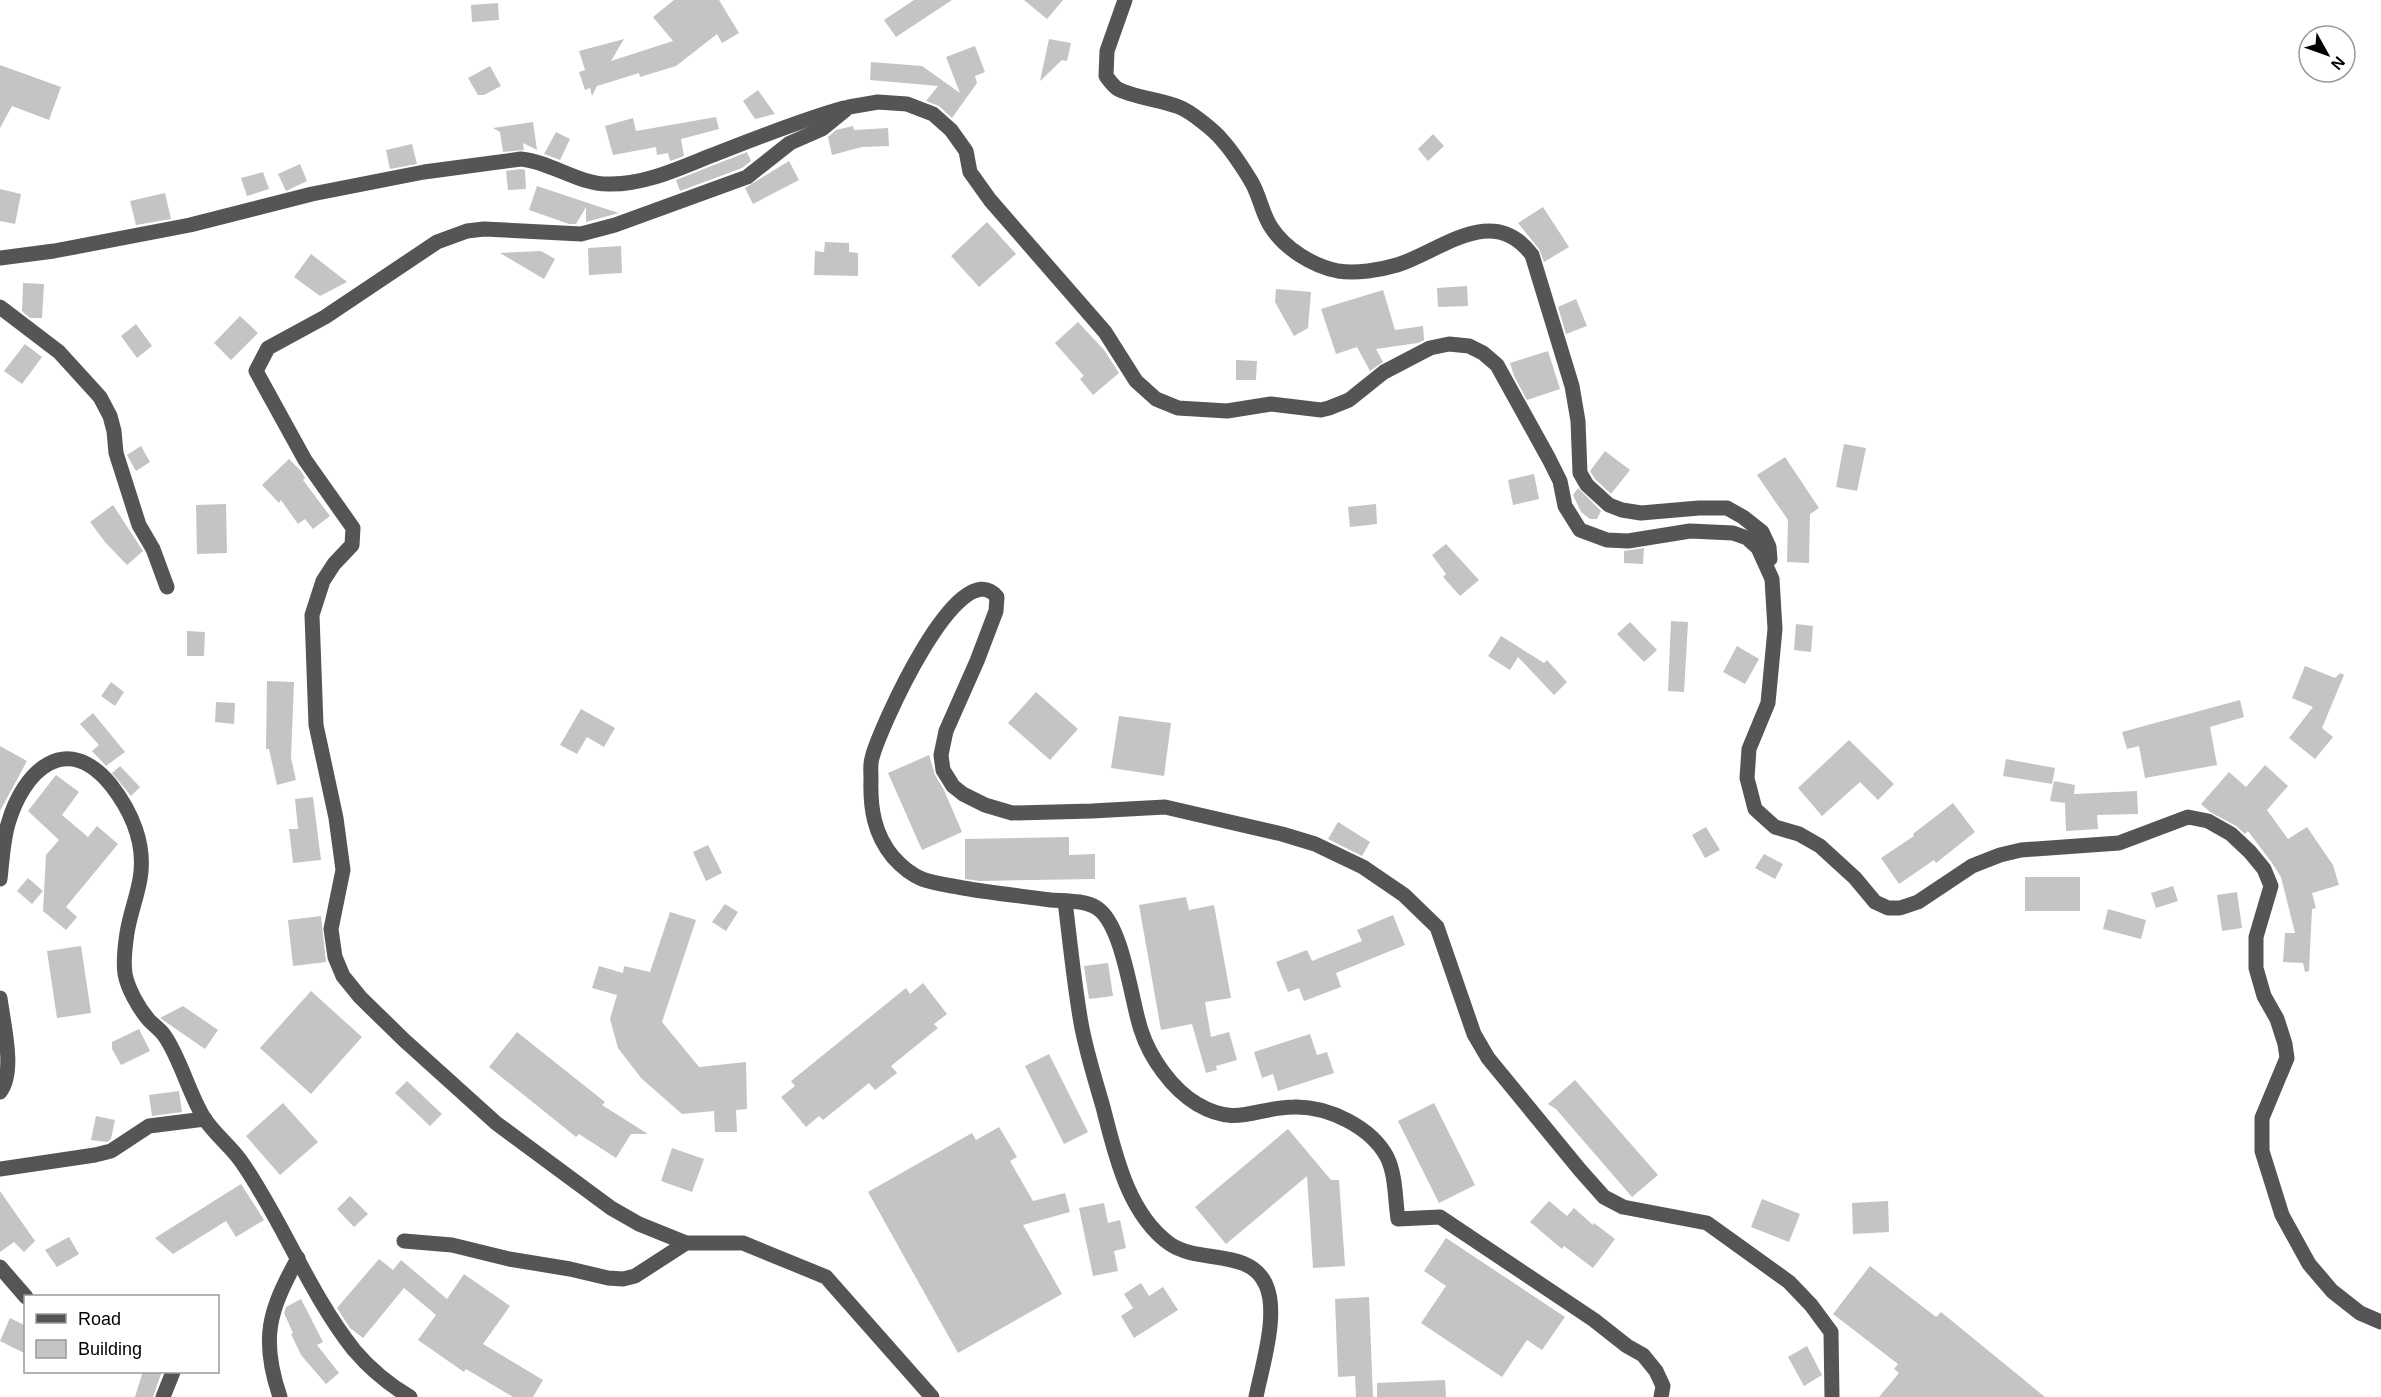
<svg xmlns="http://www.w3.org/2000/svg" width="2381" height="1397" font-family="Helvetica,sans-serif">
	<rect width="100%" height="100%" fill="#fff"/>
	<g fill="#c4c4c4">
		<path d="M674,0H719L739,33L722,43L717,34L676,66L640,77L639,73L597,86L592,96L590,88L585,90L579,72L585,70L579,51L624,39L611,61L673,41L653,17Z"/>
		<path d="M914,0H952L896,37L884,20Z"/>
		<path d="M1024,0H1063L1047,19Z"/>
		<path d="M498,3L499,20L472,22L471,5Z"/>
		<path d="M1049,39L1071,43L1067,61L1062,60L1040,81Z"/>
		<path d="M975,46L985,72L975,76L977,83L952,118L939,106L926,101L938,86L870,80L871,62L922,66L960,93L946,57Z"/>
		<path d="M0,65L61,87L49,120L12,106L0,128Z"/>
		<path d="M490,66L501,86L484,95H478L468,78Z"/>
		<path d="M758,90L775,114L755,119L743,101Z"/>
		<path d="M716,117L719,129L681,139L684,156L670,161L668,153L657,155L656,147L613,155L605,126L633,118L636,131Z"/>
		<path d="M533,122L537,150L523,143L524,150L503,152L500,132L493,128Z"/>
		<path d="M853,126L854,130L888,128L889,146L862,147L832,155L828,137L836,130Z"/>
		<path d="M556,132L570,139L560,160L544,154Z"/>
		<path d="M1433,134L1444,146L1428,161L1418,149Z"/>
		<path d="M412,144L417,164L390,169L386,150Z"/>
		<path d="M747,152L751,161L742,168L680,191L676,180Z"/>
		<path d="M789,161L799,180L753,204L745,188Z"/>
		<path d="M300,164L307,181L286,191L278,174Z"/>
		<path d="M521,169L525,170L526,189L508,190L506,171Z"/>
		<path d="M263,172L269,189L247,196L241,178Z"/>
		<path d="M537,186L597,206L619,213L586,222V207L576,224H569L529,210Z"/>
		<path d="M0,189L21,194L15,224L0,221Z"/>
		<path d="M165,193L171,219L136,225L130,201Z"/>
		<path d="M1543,207L1569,247L1544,262L1539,249L1518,223Z"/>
		<path d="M987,222L1016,254L979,287L951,256Z"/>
		<path d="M825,242L849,243V252L858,253V276L814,275L815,251L824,252Z"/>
		<path d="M621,246L622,273L589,275L588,248Z"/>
		<path d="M541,251L555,259L544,279L500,253Z"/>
		<path d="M311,254L347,282L320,296L294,277Z"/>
		<path d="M23,283L44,284L42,318H30L22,311Z"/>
		<path d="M1467,286L1468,306L1438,307L1437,288Z"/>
		<path d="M1276,289L1311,292L1308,328L1294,336L1275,302Z"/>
		<path d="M1383,290L1395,330L1423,326L1424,340L1418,343L1376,349L1383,362L1370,371L1357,347L1336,354L1321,309Z"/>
		<path d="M1576,299L1587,326L1566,334L1558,307Z"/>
		<path d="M240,316L258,333L231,360L214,343Z"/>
		<path d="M1078,322L1104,350L1119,373L1093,395L1080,379L1084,376L1055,343Z"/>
		<path d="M136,324L152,346L137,358L121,336Z"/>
		<path d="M25,344L42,357L22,384L4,371Z"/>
		<path d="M1548,351L1560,389L1527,400L1514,376L1510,363Z"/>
		<path d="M1236,360L1257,361L1256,380H1236Z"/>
		<path d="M1844,444L1866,448L1857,491L1836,487Z"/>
		<path d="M141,446L150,462L136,471L127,455Z"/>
		<path d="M1605,451L1630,470L1611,494L1595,479L1590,471Z"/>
		<path d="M1785,457L1819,508L1810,514L1809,563L1787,562L1788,520L1757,475Z"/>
		<path d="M289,459L301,471L305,478L303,480L330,516L313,529L305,519L298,524L281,500L279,503L262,485Z"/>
		<path d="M1534,474L1539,499L1513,505L1508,480Z"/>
		<path d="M1578,488L1601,511L1597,519H1590L1581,512L1573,495Z"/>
		<path d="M226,504L227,553L197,554L196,505Z"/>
		<path d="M1376,504L1377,524L1350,527L1348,507Z"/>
		<path d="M113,505L143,551L127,565L105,542L90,522Z"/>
		<path d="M1446,544L1479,580L1460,596L1443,577L1446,574L1432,555Z"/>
		<path d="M1644,548L1643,564L1624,563V551Z"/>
		<path d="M1671,621L1688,622L1684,692L1668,691Z"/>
		<path d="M1630,622L1657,650L1644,662L1617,634Z"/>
		<path d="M1796,624L1813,626L1811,652L1794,650Z"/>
		<path d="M187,631L205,632L204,656H187Z"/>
		<path d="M1501,636L1544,663L1547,660L1567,682L1554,695L1518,657L1510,670L1488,656Z"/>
		<path d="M1737,646L1759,659L1745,684L1723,672Z"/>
		<path d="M2305,666L2335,678L2340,673L2344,675L2322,728L2333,737L2315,759L2289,738L2313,707L2292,698Z"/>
		<path d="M267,681L294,682L291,758L296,780L277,785L269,749H266Z"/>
		<path d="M111,682L124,692L115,706L101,696Z"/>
		<path d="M1036,692L1078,729L1050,760L1008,723Z"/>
		<path d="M2240,700L2244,717L2210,727L2217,765L2145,778L2139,746L2127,749L2122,732Z"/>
		<path d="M216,702L235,703L234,724L215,722Z"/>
		<path d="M581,709L615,728L604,747L587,737L577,754L560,745Z"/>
		<path d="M93,713L125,752L106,766L92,751L99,745L80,724Z"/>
		<path d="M1119,716L1171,723L1164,776L1111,768Z"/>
		<path d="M1849,740L1894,784L1878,800L1860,782L1822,816L1798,788Z"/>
		<path d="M0,746L27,761L0,811Z"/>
		<path d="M929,755L935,775L944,790L962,832L922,850L888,773Z"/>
		<path d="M2006,759L2055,768L2052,784L2003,776Z"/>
		<path d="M2265,765L2288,786L2267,810L2288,839L2307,827L2333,865L2339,885L2312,893L2316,908L2312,909L2309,971L2305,972L2303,963L2283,962L2285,933H2295L2281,877L2272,863L2248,831L2245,834L2236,826L2210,812L2201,804L2229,772L2246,787Z"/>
		<path d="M120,766L140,787L131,796L112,773Z"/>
		<path d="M56,775L79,792L62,815L88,837L97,826L118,844L66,907L77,917L66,930L43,911L46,855L59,840L28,811Z"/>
		<path d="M2054,781L2075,785L2074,794L2137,791L2138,814L2097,815L2098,829L2066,831L2065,803L2050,801Z"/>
		<path d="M313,797L321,860L293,863L289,829H298L295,799Z"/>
		<path d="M1953,803L1975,832L1936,863L1934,860L1899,884L1881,858L1914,836L1913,834Z"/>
		<path d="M1338,822L1370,842L1362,856L1328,839Z"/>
		<path d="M1706,827L1720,850L1705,858L1692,835Z"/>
		<path d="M1069,837V855L1095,854V879L980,881L965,879V839Z"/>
		<path d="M708,845L722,873L706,881L693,852Z"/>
		<path d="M1764,854L1783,864L1775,879L1755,868Z"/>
		<rect x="2025" y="877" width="55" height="34"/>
		<path d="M28,878L43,891L32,904L17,891Z"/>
		<path d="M2173,886L2178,901L2156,908L2151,893Z"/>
		<path d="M2237,892L2242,928L2222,931L2217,895Z"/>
		<path d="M1186,897L1189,910L1214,905L1231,998L1205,1002L1211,1037L1229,1032L1237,1060L1216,1066L1217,1070L1206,1073L1192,1024L1161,1030L1139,905Z"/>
		<path d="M725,904L738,912L726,931L712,922Z"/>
		<path d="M2108,909L2146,920L2141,939L2103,929Z"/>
		<path d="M670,912L696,920L662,1022L699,1067L746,1062L747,1109L736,1110L737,1132H715L714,1111L682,1114L641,1078L618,1048L610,1019L617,995L592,988L599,966L623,973L624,966L650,972Z"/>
		<path d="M1393,915L1405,945L1336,973L1341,987L1304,1001L1299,988L1288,992L1276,962L1307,950L1312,961L1362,941L1357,930Z"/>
		<path d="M321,916L326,962L293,966L288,920Z"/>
		<path d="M81,946L91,1013L57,1018L47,951Z"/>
		<path d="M1108,963L1113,996L1089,999L1084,966Z"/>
		<path d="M923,983L947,1014L934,1024L938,1028L891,1066L897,1073L875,1090L869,1083L823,1120L819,1116L806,1127L781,1097L795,1086L791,1081L906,988L910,994Z"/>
		<path d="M311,991L362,1037L311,1094L260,1048Z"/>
		<path d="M183,1006L218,1030L205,1049L160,1018Z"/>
		<path d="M139,1029L150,1051L121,1065L112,1049V1042Z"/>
		<path d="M517,1032L605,1102L602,1105L648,1134H631L616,1158L579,1134L576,1137L489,1067Z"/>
		<path d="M1310,1034L1317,1055L1327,1052L1334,1073L1278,1091L1273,1074L1262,1078L1254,1052Z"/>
		<path d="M1049,1054L1088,1132L1064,1144L1025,1066Z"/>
		<path d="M1575,1080L1658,1175L1632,1197L1556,1109L1548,1104Z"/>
		<path d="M407,1081L442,1114L430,1126L395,1093Z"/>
		<path d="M179,1091L182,1112L152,1116L149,1095Z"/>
		<path d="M283,1103L318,1142L280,1175L246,1136Z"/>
		<path d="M1434,1103L1475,1185L1439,1203L1398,1121Z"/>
		<path d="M96,1116L115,1120L111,1139L107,1142L91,1140Z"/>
		<path d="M999,1127L1017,1157L1010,1161L1033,1201L1065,1193L1070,1212L1023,1225L1062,1294L958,1353L868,1192L972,1133L976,1140Z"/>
		<path d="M1288,1129L1331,1180H1339L1345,1266L1313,1268L1307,1176L1226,1244L1195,1207Z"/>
		<path d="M672,1148L704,1159L692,1192L661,1181Z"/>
		<path d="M241,1184L264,1220L236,1237L226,1221L173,1254L155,1238Z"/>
		<path d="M0,1191L35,1241L24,1252L14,1242L0,1252Z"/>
		<path d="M350,1196L368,1214L354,1227L337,1209Z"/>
		<path d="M1762,1199L1800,1214L1789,1242L1751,1227Z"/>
		<path d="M1549,1201L1567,1216L1574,1208L1593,1225L1594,1223L1615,1239L1593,1268L1564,1246L1562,1249L1530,1222Z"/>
		<path d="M1888,1201L1889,1232L1853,1234L1852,1203Z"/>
		<path d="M1104,1203L1108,1223L1120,1220L1126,1248L1114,1251L1118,1271L1093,1276L1079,1208Z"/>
		<path d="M69,1237L79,1254L57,1267L45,1250Z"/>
		<path d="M1446,1238L1565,1317L1542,1350L1527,1340L1502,1377L1421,1323L1446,1286L1424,1271Z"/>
		<path d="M379,1259L393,1270L401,1260L447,1299L464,1274L510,1306L483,1344L543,1380L533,1397H513L466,1369L464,1372L418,1340L436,1315L404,1288L363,1338L350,1328L337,1308Z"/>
		<path d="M1870,1266L1936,1317L1941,1312L2045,1397H1879L1899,1373L1894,1369L1898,1364L1833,1314Z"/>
		<path d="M1141,1283L1149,1296L1163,1287L1178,1310L1134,1338L1121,1316L1133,1308L1124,1294Z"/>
		<path d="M1369,1297L1373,1397H1356L1355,1376L1338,1377L1335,1299Z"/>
		<path d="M301,1299L323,1342L317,1345L339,1373L326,1384L301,1355L291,1334L293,1333L284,1313L286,1307Z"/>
		<path d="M10,1318L26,1326V1354L0,1341Z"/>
		<path d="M1807,1346L1822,1375L1804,1386L1788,1357Z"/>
		<path d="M143,1371H162L153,1397H135Z"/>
		<path d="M1445,1380L1446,1397H1377V1383Z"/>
	</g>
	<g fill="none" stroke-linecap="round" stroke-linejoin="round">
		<g stroke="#555" stroke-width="15">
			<path d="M1125,0L1107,51L1106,76C1109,80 1114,87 1118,89C1132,97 1163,100 1179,107C1190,111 1215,131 1222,140C1233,152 1243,168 1251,181C1260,196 1262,214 1271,227C1285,249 1313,266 1338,271C1356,274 1380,270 1397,265C1441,251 1493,202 1532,255L1572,386L1578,421L1580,473L1587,485L1609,505L1622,510L1641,513L1699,508H1727L1743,517L1762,532L1769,547L1770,559"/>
			<path d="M0,258L54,251L190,225L312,194L424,172L521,159C551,162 578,184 608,184C643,185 678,169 710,156C754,139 798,121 844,108"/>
			<path d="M0,307L59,352L100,397L110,416L114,431L116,453L139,525L153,549L167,587"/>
			<path d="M0,879C2,862 3,841 8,824C23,771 66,730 111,785C132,812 146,845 140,879C137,897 130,914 127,933C125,946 123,960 125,974C128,989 138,1007 148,1019C153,1025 160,1029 164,1035C180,1057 189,1094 204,1118C215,1135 232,1147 243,1164C284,1224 309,1293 354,1350C371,1370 388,1384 410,1397"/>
			<path d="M1065,901C1070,942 1074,983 1081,1023C1086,1051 1095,1079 1103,1107C1115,1154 1128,1214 1170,1244C1199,1264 1250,1248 1266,1285C1279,1314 1262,1366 1256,1397"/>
			<path d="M0,998C3,1023 16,1072 0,1092"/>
			<path d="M0,1169L95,1155L111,1151L149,1126L205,1119"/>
			<path d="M404,1241L452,1245L509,1259L570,1269L608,1278L623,1279L635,1276L686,1243"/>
			<path d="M0,1267L26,1297"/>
			<path d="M163,1397L173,1372"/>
			<path d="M280,1397C260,1338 269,1311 298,1258"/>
			<path d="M932,1397L826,1277L743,1243H686L639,1224L611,1208L496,1123L404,1040L360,997L343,976L335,957L331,929L343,870L336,818L316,725L312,615L323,581L334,564L352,545L353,528L305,460L256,371L268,348L325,317L437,242L467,231L484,229L581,234L615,225L747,177L790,143L822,129L849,107L878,102L907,104L933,114L951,130L966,151L970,172L990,200L1105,332L1136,381L1156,399L1178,408L1227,411L1271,404L1321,410L1329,408L1349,400L1384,372L1430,348L1449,344L1469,346L1483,353L1497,365L1549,459L1560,481L1565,506L1580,530L1607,540L1628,541L1690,531L1733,533L1747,538L1758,548L1772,579L1775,629L1768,703L1749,749L1747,778L1755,809L1775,827L1799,834L1820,846L1855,878L1875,902L1888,908H1900L1918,902L1972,866L2000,855L2021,850L2119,843L2188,817L2208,821L2231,834L2250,852L2264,869L2271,886L2256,937V968L2264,996L2277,1019L2285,1044L2287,1058L2262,1118V1151L2282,1215L2309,1264L2332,1291L2360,1313L2381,1322"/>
			<path d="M1661,1397L1663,1386L1656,1371L1643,1355L1627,1346L1594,1320L1440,1217L1398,1219C1395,1200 1396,1175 1387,1157C1371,1127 1328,1106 1294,1107C1255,1107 1238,1128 1197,1104C1172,1089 1150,1058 1141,1030C1131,1000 1123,925 1097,908C1085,900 1065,901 1051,900C1022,896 992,893 963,888C949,885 935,884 922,879C910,874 901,866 893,857C874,834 870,808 871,779C871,772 870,764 872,758C879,730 959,550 997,597L996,611L977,661L946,731L941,755L943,770L953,786L963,794L985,805L1012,813L1092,811L1165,807L1282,834L1315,844L1363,867L1404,895L1437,927L1474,1034L1488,1058L1580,1170L1604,1197L1623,1207L1707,1223L1789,1282L1811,1305L1831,1332L1832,1397"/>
		</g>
	</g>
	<rect x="24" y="1295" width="195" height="78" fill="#ffffff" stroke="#999999" stroke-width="1.5"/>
	<rect x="36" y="1314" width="30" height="9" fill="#555555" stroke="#999999" stroke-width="1.5"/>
	<text x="78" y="1325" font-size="18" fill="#000000">Road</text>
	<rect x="36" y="1340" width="30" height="18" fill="#c4c4c4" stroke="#999999" stroke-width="1.5"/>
	<text x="78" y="1355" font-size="18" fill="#000000">Building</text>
	<g transform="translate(2327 54) rotate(130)"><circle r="28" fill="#ffffff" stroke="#999999" stroke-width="1.5"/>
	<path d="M0-4.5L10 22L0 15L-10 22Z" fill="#000000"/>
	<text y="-9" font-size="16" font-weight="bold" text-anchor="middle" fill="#000000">N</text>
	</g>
</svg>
